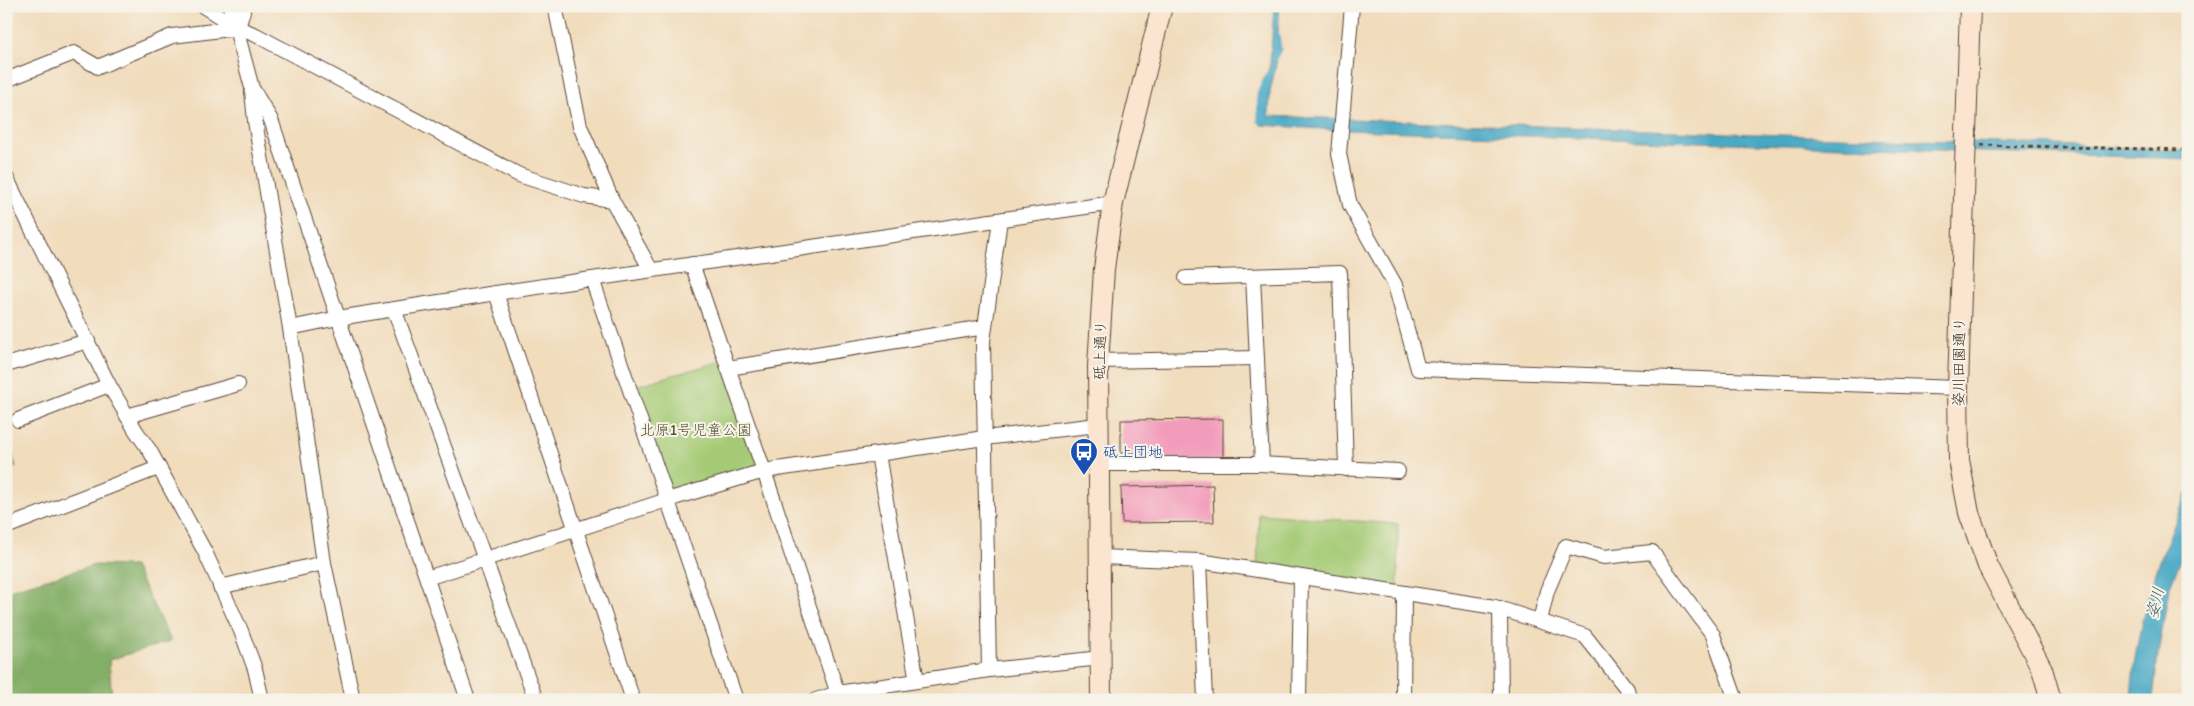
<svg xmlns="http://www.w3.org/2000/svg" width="2194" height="706" font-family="Itim,'Klee One',sans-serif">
	<rect width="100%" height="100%" fill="#f7f3e8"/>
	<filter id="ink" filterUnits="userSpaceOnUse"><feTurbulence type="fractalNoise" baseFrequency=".02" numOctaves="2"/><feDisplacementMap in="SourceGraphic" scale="10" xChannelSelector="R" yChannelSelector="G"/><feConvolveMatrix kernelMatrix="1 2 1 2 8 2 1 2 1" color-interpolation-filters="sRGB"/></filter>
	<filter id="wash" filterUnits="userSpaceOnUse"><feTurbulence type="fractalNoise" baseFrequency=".0096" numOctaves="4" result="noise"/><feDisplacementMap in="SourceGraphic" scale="20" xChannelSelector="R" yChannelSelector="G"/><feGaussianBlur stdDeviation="1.12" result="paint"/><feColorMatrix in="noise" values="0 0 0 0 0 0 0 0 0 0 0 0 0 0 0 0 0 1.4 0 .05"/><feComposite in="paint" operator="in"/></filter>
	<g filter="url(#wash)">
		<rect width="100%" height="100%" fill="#f1dcbc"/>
		<g fill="#a4ca74" stroke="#707a49">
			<path d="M725,360L764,471L667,500L629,388Z"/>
			<path d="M1259,514L1398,524V592L1257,570Z"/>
		</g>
		<g fill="#83ae66" stroke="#5f6c42">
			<path d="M6,433L16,467L6,470Z"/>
			<path d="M95,565L134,566L171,641L109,660L112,700H6V591Z"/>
		</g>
		<g fill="#44a7c4" stroke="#406871">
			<path d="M1274,6H1280L1276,65L1270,92L1269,116L2188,150V159L1322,129L1261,125V94L1270,64Z"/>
			<path d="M2188,492V542L2169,589L2158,654L2153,700H2131C2135,623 2157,562 2188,492Z"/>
		</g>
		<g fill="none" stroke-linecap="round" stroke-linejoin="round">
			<g stroke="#44a7c4" stroke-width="5">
				<path d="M1274,59L1279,49L1277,34"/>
				<path d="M1268,74L1259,94L1260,121L1268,122"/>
			</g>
		</g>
		<g id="blocks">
			<g fill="#f29cbb">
				<path d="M1223,419V460L1149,461L1148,453H1121V420Z"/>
				<path d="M1213,485L1214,522L1122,523L1121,487Z"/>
			</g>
		</g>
	</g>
	<g filter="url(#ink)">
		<use href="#blocks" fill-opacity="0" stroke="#564536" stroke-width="1"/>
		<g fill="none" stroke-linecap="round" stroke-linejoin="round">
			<defs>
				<g id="street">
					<path d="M203,6L238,28L256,35L519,175L584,196L612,200"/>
					<path d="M230,6L252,88L271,120L468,700"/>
					<path d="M555,6L580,126L612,200L651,270"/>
					<path d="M1352,6L1339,154L1350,205L1395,285L1418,369L1958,388"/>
					<path d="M238,28L243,11L242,6"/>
					<path d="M6,80L74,53L98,67L172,36L238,28"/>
					<path d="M252,91L255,121L290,328L324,563L353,700"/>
					<path d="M6,177L109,385L136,431L150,451L205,552L241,631L255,669L262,700"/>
					<path d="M692,264L764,471L840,700"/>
					<path d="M1253,276L1262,464"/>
					<path d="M1186,278L1340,273L1346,469"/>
					<path d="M592,279L736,700"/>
					<path d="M496,293L633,700"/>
					<path d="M394,309L536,700"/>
					<path d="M290,328L338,318L496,293L1113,203"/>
					<path d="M1099,361L1257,358"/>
					<path d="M6,365L88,341"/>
					<path d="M728,368L985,327"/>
					<path d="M127,416L238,384"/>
					<path d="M18,420L109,385"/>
					<path d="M878,454L917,681"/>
					<path d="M1099,464H1259L1398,471"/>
					<path d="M6,527L158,468"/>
					<path d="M1100,557L1199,561L1495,607L1585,636L1627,689L1630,700"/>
					<path d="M1199,561L1205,700"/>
					<path d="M427,578L667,500L764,471L984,438L1098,425"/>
					<path d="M220,587L324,563"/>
					<path d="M1500,608L1501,700"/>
					<path d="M1540,621L1547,591L1566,546L1604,557L1652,552L1713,635L1736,700"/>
					<path d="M989,670L983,341L1000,220"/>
					<path d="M816,700L838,693L989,670L1101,658"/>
					<path d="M1299,700L1301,577"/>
					<path d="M1403,700L1404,593"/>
				</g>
				<g id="secondary">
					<path d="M1970,6L1958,388L1959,460L1969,513L1988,566L2042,669L2051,700"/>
					<path d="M1101,700L1098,366L1104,269L1113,203L1162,6"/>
				</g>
			</defs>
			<use href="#street" stroke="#564536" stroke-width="16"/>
			<use href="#secondary" stroke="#564536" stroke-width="22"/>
			<path stroke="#564536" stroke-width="3" stroke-dasharray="4 4" stroke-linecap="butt" d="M1981,145L2188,150"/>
			<use href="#street" stroke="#fff" stroke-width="14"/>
			<use href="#secondary" stroke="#fce5d0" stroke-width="20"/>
		</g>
	</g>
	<defs>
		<symbol id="bus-pin" viewBox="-11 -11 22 30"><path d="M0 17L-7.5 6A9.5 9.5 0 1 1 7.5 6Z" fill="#1a4fb4" stroke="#f7f3e8"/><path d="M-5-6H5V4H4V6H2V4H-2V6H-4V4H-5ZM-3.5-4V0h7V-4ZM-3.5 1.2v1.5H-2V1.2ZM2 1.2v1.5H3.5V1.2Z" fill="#fff"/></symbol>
	</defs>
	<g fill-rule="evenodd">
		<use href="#bus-pin" x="1068" y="436" width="32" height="43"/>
	</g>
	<g text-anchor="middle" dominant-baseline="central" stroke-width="4" stroke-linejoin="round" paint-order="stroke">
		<g font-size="15" fill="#3b2a1e" stroke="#f7f3e8">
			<text transform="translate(1100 350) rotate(-88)">砥上通り</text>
			<text transform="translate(1959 362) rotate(-89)">姿川田園通り</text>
		</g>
		<g font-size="15" fill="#555234" stroke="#f7f3e8">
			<text x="696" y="430">北原1号児童公園</text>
		</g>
		<g font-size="15" fill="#164399" stroke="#f7f3e8" text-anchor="start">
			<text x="1103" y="452">砥上団地</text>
		</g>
		<g font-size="16" font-style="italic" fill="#3f5c60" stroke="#f7f3e8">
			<text transform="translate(2155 603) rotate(-76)">姿川</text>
		</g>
	</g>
	<rect width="2194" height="706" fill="none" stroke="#f7f3e8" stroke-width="25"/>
</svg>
